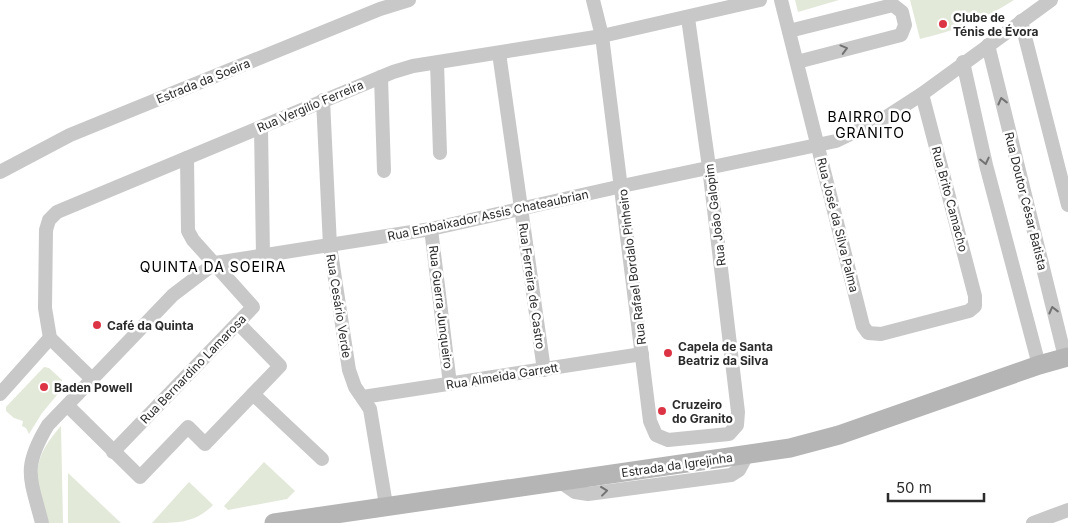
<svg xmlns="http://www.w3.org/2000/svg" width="1068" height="523" font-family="Inter,sans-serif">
	<rect width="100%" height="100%" fill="#fff"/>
	<g fill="#e2e9d9">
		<path d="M795,0H839L798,12Z"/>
		<path d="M910,0H1014C985,19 954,31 920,39Z"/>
		<path d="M44,367L49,368L62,380V389L42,413L29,434L26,428L22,426L23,421L14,418L6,411V407Z"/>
		<path d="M61,426L63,523H49C35,479 29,462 61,426Z"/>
		<path d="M264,462L295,491L287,499L228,510L224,506Z"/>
		<path d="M68,473L121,523H68Z"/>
		<path d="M189,482L213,505C195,523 178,523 152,523Z"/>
	</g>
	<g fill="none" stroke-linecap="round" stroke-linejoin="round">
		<g stroke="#c8c8c8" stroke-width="14">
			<path d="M593,0L602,36L650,421L656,435L668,440L729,434L737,425L738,412L709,167L688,18"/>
			<path d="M781,0L863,326L868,333L881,334L969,311L975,306V296L922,94"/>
			<path d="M1021,21L1068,205"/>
			<path d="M789,31L893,5L902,12L905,25L901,35L797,62"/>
			<path d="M988,45L1065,357"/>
			<path d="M499,53L544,370"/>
			<path d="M963,62L986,165L1039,365"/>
			<path d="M437,63L440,153"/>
			<path d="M381,77L384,171"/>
			<path d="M323,100L330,246L349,370L355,387L370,409L386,505"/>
			<path d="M261,127L263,256"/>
			<path d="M0,172L70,135L380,9L409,0"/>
			<path d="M431,229L450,384"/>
			<path d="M92,379L50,338L45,308L46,230L49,220L57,212L393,72L413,66L602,36L760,0"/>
			<path d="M0,394L50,338"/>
			<path d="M253,394L322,459"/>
			<path d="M363,397L642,354"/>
			<path d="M68,406L140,477L188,427L205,444L280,366L238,323"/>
			<path d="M113,452L253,307L193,240L188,231L187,158"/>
			<path d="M559,481L575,492L588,494L731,475L739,470L747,455"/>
			<path d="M42,523C30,477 22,468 48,425L173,295L215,263L431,229L622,186L836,141L888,116L922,94L1051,0"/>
			<path d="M1033,523L1068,510"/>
		</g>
		<path stroke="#b5b5b5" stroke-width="19" d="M274,523L790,448L839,435L1039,365L1068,357"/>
	</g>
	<defs><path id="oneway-chevron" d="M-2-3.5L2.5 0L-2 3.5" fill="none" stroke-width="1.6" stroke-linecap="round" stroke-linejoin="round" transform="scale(1.25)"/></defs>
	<g stroke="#727272">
		<use href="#oneway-chevron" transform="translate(844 49) rotate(-15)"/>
		<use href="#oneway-chevron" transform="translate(1002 101) rotate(-104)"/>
		<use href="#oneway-chevron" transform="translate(985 161) rotate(77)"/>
		<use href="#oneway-chevron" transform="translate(1053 310) rotate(-104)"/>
		<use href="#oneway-chevron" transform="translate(604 491) rotate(-7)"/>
	</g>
	<g fill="#dc3444" stroke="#fff" stroke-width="2">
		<circle cx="943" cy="24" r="5"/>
		<circle cx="97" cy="325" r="5"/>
		<circle cx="668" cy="353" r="5"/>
		<circle cx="44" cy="387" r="5"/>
		<circle cx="662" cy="411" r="5"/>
	</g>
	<g text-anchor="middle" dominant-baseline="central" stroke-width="5" stroke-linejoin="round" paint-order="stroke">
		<g font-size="12" font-weight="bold" fill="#2b2b2b" stroke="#fff" text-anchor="start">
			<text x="953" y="17">Clube de<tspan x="953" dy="14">Ténis de Évora</tspan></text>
			<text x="107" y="325">Café da Quinta</text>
			<text x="678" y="346">Capela de Santa<tspan x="678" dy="14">Beatriz da Silva</tspan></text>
			<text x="54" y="387">Baden Powell</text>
			<text x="672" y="404">Cruzeiro<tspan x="672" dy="14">do Granito</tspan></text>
		</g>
		<g font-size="12" fill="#2b2b2b" stroke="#fff">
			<text transform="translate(203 81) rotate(-22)">Estrada da Soeira</text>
			<text transform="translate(310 106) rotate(-23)">Rua Vergílio Ferreira</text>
			<text transform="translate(950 199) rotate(75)">Rua Brito Camacho</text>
			<text transform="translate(1026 201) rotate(76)">Rua Doutor César Batista</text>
			<text transform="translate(488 215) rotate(-12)">Rua Embaixador Assis Chateaubrian</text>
			<text transform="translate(715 215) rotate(-97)">Rua João Galopim</text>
			<text transform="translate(838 225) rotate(76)">Rua José da Silva Palma</text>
			<text transform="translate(632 267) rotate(-97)">Rua Rafael Bordalo Pinheiro</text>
			<text transform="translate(532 286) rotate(82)">Rua Ferreira de Castro</text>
			<text transform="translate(339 306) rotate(81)">Rua Cesário Verde</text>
			<text transform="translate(441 307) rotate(83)">Rua Guerra Junqueiro</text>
			<text transform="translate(193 369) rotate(-46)">Rua Bernardino Lamarosa</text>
			<text transform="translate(502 376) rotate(-9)">Rua Almeida Garrett</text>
			<text transform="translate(677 465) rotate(-8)">Estrada da Igrejinha</text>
		</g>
		<g font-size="14" letter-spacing="1" fill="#000" stroke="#fff">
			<text x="870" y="116">BAIRRO DO<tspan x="870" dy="16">GRANITO</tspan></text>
			<text x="213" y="266">QUINTA DA SOEIRA</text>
		</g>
	</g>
	<path d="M888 493v8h96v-8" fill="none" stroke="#2b2b2b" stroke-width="2.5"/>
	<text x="896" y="493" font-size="15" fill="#2b2b2b" stroke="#ffffff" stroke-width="4" paint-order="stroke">50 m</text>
</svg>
